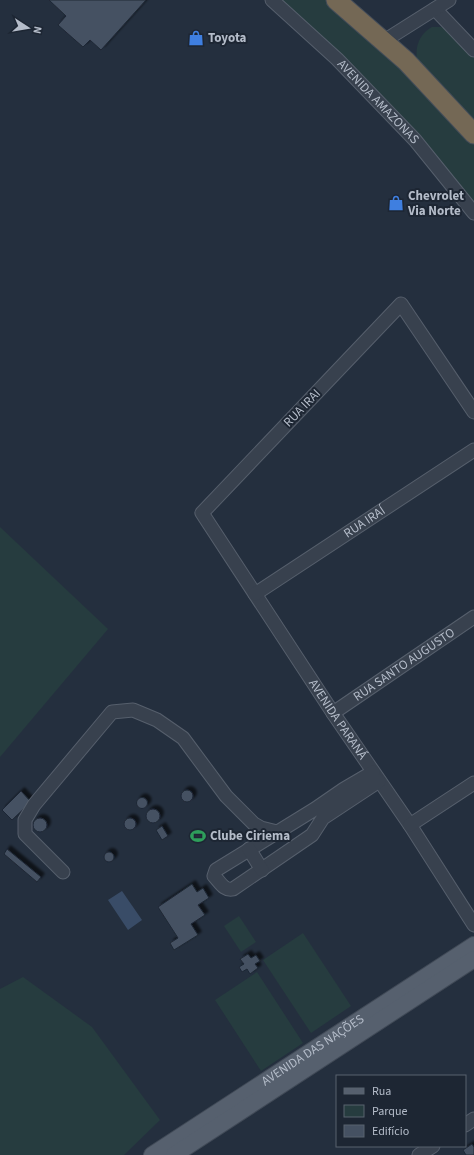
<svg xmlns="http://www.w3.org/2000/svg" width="474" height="1155" font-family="'Source Sans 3',sans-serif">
	<defs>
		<filter id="shadow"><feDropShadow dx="3.5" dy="-3.5" stdDeviation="1" flood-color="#0009"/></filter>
	</defs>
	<rect width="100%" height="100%" fill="#242f3e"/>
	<g fill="#263c3f">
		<path d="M280,0H329L400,65L474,143V203Z"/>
		<path d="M432,27H441L448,30L474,58V126L418,64C414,49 418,35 432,27Z"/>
		<path d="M0,527L108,629L0,757Z"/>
		<path d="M239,916L256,942L241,952L224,926Z"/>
		<path d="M303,933L351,1006L311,1033L263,960Z"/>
		<path d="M257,972L303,1043L261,1071L215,1000Z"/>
		<path d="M23,977L92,1027L160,1120L124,1155H0V989Z"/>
	</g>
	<path fill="#394c67" d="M122,891L142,920L128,930L108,900Z"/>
	<g fill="#455162" stroke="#1f2835" filter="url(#shadow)">
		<path d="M49,0H146L101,50L90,40L83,47L58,25L66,16Z"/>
		<circle cx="187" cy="796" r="6"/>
		<path d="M21,791L31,802L12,820L2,810Z"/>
		<circle cx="142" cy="803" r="5.5"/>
		<circle cx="153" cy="816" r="7"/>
		<circle cx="40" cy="825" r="7"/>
		<circle cx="130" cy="824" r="6"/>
		<path d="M162,826L168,836L162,840L156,830Z"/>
		<path d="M7,849L41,877L37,882L4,854Z"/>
		<circle cx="109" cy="857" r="5"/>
		<path d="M192,884L197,892L203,888L209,898L198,905L205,915L191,924L198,935L174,950L170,943L178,938L158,907Z"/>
		<path d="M248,954L251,958L256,955L260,961L255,964L258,968L250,974L247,969L242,972L239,967L244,964L240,959Z"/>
		<path d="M472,1144L474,1147V1155H466L463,1150Z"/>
	</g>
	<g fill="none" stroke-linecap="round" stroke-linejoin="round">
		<defs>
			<g id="minor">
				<path id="s1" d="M272,0L337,59L415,140L474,213"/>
				<path d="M435,9L474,50"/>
				<path d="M384,41L449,0"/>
				<path id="s2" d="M474,412L401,304L202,513L333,713L410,825L474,925"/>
				<path id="s3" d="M255,594L474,450"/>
				<path id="s4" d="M333,713L474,617"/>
				<path d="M373,772L344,789L315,809L216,870L214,876C220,882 224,891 233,889L312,835L323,818L379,781"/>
				<path d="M410,825L474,783"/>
				<path d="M249,849L262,870"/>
				<path d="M63,872L25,834V820L34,805L112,712L133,710L157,720L183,738L226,796L254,824L261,828L277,832"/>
				<path d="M465,1125L474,1119"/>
				<path d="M419,1155L433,1146"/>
			</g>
			<g id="major">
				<path id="s5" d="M152,1155L474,945"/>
				<path d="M174,1155L474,959"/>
			</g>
			<path id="highway" d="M336,0L406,61L474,134"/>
		</defs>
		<use href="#minor" stroke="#565f6c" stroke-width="15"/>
		<use href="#major" stroke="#414a57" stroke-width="18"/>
		<use href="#highway" stroke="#434c59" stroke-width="21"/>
		<use href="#minor" stroke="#38414e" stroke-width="13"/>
		<use href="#major" stroke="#56606e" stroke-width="16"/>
		<use href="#highway" stroke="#746855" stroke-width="19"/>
	</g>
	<defs>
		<symbol id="shop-bare" viewBox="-9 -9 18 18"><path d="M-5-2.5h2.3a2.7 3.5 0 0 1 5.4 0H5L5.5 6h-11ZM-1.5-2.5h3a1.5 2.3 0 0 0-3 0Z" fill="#3f7fe0" stroke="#1d2633" stroke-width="2.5" paint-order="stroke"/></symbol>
		<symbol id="stadium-bare" viewBox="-9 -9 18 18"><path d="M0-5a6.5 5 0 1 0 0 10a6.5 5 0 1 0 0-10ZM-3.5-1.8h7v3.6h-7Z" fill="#2e9e5b" stroke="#1d2633" stroke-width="2.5" paint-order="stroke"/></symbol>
	</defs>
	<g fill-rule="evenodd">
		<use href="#shop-bare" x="185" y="27" width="22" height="22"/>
		<use href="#shop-bare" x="385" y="192" width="22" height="22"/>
		<use href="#stadium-bare" x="187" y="825" width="22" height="22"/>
	</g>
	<g text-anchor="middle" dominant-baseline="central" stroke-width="4" stroke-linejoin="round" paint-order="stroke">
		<g font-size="13" font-weight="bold" fill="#b4bcc9" stroke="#1d2633" text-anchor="start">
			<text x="208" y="38">Toyota</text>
			<text x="408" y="196">Chevrolet<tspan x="408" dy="15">Via Norte</tspan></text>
			<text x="210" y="836">Clube Ciriema</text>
		</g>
		<g font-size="13" fill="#b4bcc9" stroke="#1d2633">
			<text stroke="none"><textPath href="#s1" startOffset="147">AVENIDA AMAZONAS</textPath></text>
			<text transform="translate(302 408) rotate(-46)">RUA IRAI</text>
			<text stroke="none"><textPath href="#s3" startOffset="131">RUA IRAÍ</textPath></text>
			<text stroke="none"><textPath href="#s4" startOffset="86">RUA SANTO AUGUSTO</textPath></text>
			<text stroke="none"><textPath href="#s2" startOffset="666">AVENIDA PARANÁ</textPath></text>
			<text stroke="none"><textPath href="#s5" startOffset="192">AVENIDA DAS NAÇÕES</textPath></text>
		</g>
	</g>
	<rect x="336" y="1075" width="130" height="72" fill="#1d2633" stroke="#59626f"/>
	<rect x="344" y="1088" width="20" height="6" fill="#56606e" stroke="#59626f"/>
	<text x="372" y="1095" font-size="12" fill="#b4bcc9">Rua</text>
	<rect x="344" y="1105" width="20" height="12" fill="#263c3f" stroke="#59626f"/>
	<text x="372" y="1115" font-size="12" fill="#b4bcc9">Parque</text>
	<rect x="344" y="1125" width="20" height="12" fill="#455162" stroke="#59626f"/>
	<text x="372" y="1135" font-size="12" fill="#b4bcc9">Edifício</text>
	<g transform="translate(28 28) rotate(102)" stroke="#1d2633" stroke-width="3" paint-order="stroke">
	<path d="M0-3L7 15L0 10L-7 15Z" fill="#b4bcc9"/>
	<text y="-6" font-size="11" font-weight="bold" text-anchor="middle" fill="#b4bcc9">N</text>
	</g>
</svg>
